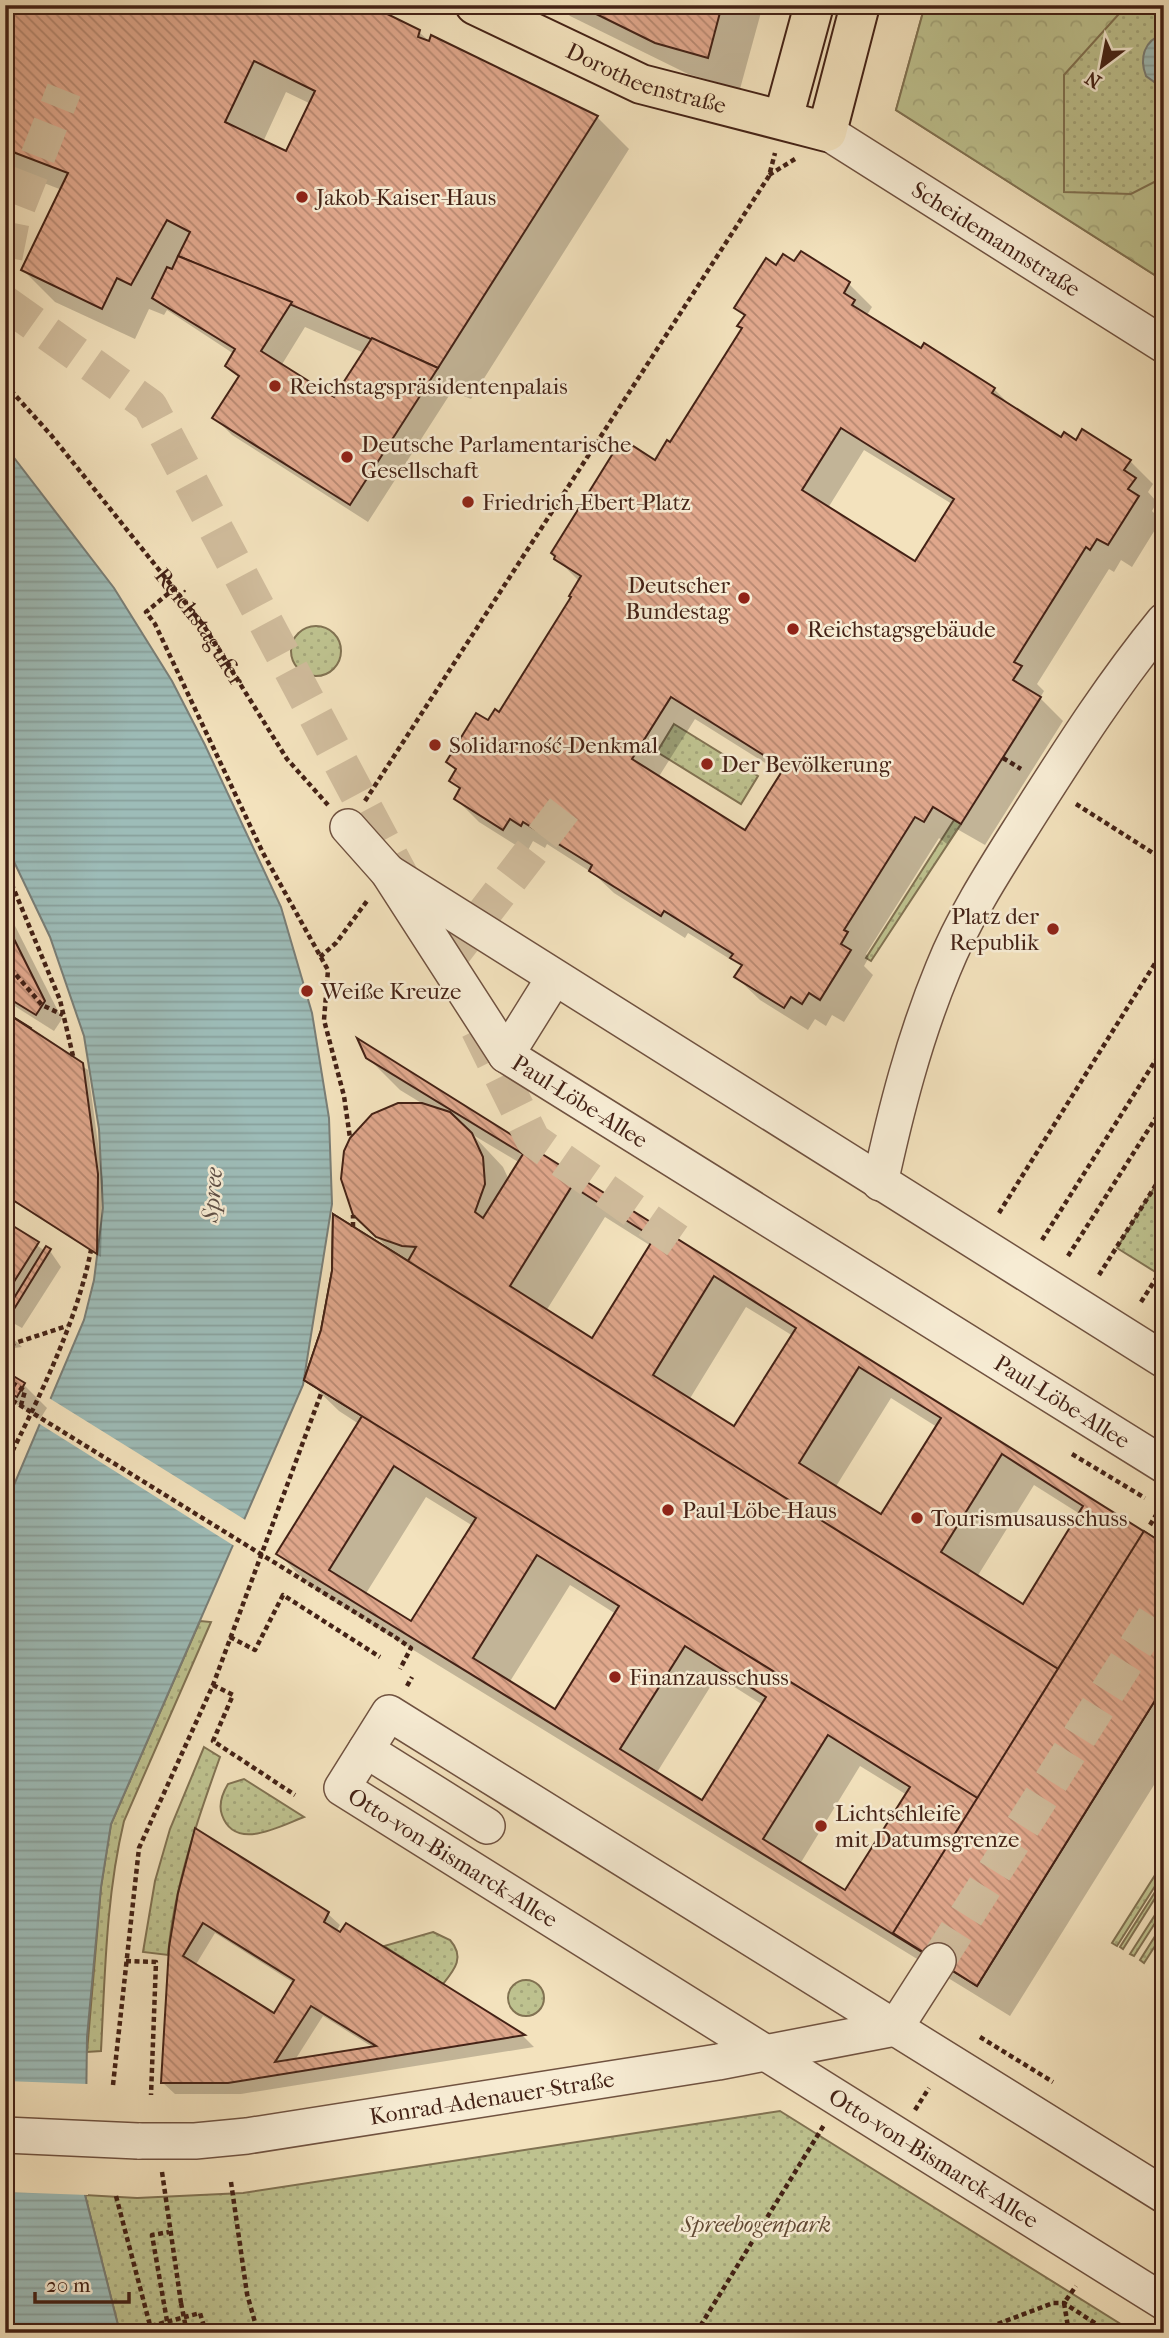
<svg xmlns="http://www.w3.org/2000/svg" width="1169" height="2338" font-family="'IM FELL French Canon',serif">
	<defs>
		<pattern id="grass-dots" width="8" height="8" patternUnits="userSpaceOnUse" patternTransform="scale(1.75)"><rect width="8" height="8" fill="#bec28f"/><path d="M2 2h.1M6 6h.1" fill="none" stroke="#a4a67b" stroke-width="1.8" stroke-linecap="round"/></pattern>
		<pattern id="forest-crowns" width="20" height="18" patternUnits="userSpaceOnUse" patternTransform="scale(1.75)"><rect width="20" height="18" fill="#bec28f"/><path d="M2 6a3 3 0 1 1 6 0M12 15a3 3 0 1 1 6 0" fill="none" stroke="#a4a67b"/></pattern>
		<pattern id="water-rules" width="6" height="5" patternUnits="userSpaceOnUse" patternTransform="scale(1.75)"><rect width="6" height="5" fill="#9dbcb8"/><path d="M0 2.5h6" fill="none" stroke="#88a19d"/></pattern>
		<pattern id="building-back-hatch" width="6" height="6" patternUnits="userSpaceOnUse" patternTransform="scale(1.75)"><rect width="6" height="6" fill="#e0a78c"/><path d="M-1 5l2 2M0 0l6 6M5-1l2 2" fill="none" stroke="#b78871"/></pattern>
	</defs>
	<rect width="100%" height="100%" fill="#f3e2bd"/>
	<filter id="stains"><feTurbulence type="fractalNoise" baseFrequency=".00286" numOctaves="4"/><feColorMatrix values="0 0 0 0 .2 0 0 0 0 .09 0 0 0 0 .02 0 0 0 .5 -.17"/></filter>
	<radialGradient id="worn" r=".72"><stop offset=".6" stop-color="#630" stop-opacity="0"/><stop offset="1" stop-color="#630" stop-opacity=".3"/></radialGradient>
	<g fill="url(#grass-dots)" stroke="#817252" stroke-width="2">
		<path d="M925,5H1164V281L896,110Z"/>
		<circle cx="316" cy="651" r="25"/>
		<path d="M674,724L758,776L741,804L657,752Z"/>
		<path d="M954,820L961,824L871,961L866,958Z"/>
		<path d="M1164,1172V1262L1157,1273L1117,1248Z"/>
		<path d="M200,1621L211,1622L124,1821C106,1896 105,1974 101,2051L87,2052L101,1887L111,1824Z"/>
		<path d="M204,1747L220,1757C197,1821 174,1887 168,1955L143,1952L155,1881L170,1829Z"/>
		<path d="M244,1779L304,1817C280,1826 235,1852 222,1815C218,1804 222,1794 228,1784Z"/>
		<path d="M1164,1861V1872L1117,1946L1112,1943Z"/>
		<path d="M1164,1878V1884L1123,1949L1120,1947Z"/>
		<path d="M1164,1901V1909L1134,1956L1130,1954Z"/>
		<path d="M1164,1922V1932L1144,1963L1140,1960Z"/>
		<path d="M433,1932L450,1940C465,1957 455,1969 443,1984L384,1946Z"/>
		<circle cx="526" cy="1998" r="18"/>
		<path d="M780,2111L1135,2333H120L85,2195L137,2198L243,2193Z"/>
	</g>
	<path fill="url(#forest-crowns)" stroke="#817252" stroke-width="2" d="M925,5H1127L1064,75V192L1131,194L1164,177V281L896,110Z"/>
	<g fill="url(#water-rules)" stroke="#797e77" stroke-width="2">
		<path d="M1164,34V89L1146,76C1139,58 1144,40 1164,34Z"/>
		<path d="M5,446L114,588L172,681L205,745L281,907L312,1013L329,1118L332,1204L303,1385L111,1824L101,1887L87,2037L85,2195L120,2333H5V1506L84,1320L94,1280L103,1208L99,1129L84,1036L50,937L5,843Z"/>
	</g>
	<g fill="#f3e2bd">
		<path d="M49,1398L247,1521L236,1547L38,1423Z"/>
		<path d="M5,2081L88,2084V2195L5,2192Z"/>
	</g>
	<g fill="#0003" fill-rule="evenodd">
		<path d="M5,5L419,32L430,42L597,117L629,149L471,399L452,391L368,522L232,435L214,417L240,378L227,366L234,354L167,310L164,315L149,309L135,339L55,302L23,270L62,190L5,168ZM286,92L311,104L287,154L263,142ZM305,327L364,353L335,399L281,366Z"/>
		<path d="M559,5H763L740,89L688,74L570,16Z"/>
		<path d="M801,253L849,284L872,307L867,315L921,350L924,346L994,389L1014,409L1062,439L1130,461L1153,484L1148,492L1157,502L1152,511L1161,520L1132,567L1121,560L1114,572L1109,569L1037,684L1044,691L1040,698L1063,721L985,845L957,829L947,844L939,838L866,954L869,957L864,966L873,975L844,1022L832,1015L826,1026L815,1019L808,1030L760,1000L736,977L741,966L688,933L685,938L614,893L594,874L547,844L545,848L533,841L527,852L479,822L456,799L461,791L451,781L457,772L448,762L500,715L580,582L556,558L671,445L743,329L745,317L737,308L777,267L795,264ZM864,450L952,504L915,563L828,508ZM695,719L783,774L746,833L658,778Z"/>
		<path d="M5,906L62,1019L54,1031L5,1000Z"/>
		<path d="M5,1014L88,1070L103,1181L101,1257L5,1196Z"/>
		<path d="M367,1057L1164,1545V1769L1010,2016L340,1605L310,1586L279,1554L359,1424L339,1411L306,1379L390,1250L355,1215L423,1104L400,1090ZM473,1135L520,1163L509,1180L503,1167ZM605,1217L651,1246L593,1340L546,1311ZM746,1307L793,1336L735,1429L689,1400ZM891,1398L937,1427L881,1517L835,1488ZM1034,1485L1080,1514L1023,1606L977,1577ZM426,1497L473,1526L412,1624L365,1595ZM570,1585L616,1614L556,1712L509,1683ZM717,1676L763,1705L702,1803L656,1774ZM860,1766L907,1795L846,1892L800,1864Z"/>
		<path d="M5,1223L45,1251H50L61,1267L22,1328L13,1323L7,1333L22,1347L6,1349Z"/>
		<path d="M5,1374L24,1385L47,1408L40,1419L5,1397Z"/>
		<path d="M196,1830L328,1914L340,1925L336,1932L341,1935L347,1925L524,2037L534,2047L241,2094H175L163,2083ZM215,1933L294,1983L274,2015L195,1966ZM323,2016L374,2048L295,2060Z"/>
	</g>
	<g fill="url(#building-back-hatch)" stroke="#442216" stroke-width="2" fill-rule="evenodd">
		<path d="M5,5H369L420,30L418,37L429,41L431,35L598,116L438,368L178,256L190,232L167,220L131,285L117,278L102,309L21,270L68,173L5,149ZM254,61L315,91L286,151L225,122Z"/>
		<path d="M578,5H722L708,58L655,43Z"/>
		<path d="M801,251L850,282L844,293L855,300L852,305L921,348L924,343L995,388L992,393L1061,437L1064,432L1076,440L1082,429L1131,460L1124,470L1136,478L1128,489L1139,496L1108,545L1097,539L1090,550L1086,547L1014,662L1022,666L1013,680L1041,697L961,824L933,807L924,822L915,817L844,930L848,932L841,944L851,950L820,1000L809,993L802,1004L791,997L784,1008L734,977L742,965L730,958L733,954L664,911L661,916L589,871L592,865L523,822L521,826L510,819L503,830L454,799L460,788L449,781L456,769L446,762L476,713L488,720L495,709L499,712L571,597L569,596L581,576L554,559L555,556L551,553L620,442L625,446L627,442L655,460L667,440L670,442L742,328L737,326L745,315L734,308L766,258L776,265L783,254L794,261ZM841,428L954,499L915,561L802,490ZM671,697L784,768L745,830L632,759Z"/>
		<path d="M178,256L292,302L261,351L334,397L372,338L438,368L350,505L212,418L239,376L225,366L235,349L152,298L167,267L172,269Z"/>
		<path d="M5,921L45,1001L36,1015L5,996Z"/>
		<path d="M5,1012L31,1028L5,1069Z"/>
		<path d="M5,1012L83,1063L98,1174L97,1254L5,1195Z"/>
		<path d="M357,1038L1164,1544V1686L977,1986L276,1554L362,1416L304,1380L321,1330L332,1271L333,1214L408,1261L416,1247L402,1246L376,1237L353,1215L341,1179L344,1151L350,1138L372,1114L398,1103H422L450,1112L472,1133L483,1157L485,1184L475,1212L483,1218L523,1154L366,1058ZM572,1186L654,1238L592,1338L510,1286ZM714,1276L796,1328L734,1426L653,1375ZM859,1367L941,1418L881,1514L799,1463ZM1002,1454L1083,1506L1023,1604L941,1552ZM394,1466L476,1518L411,1621L329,1570ZM537,1555L619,1606L555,1709L473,1658ZM685,1646L766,1697L702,1800L620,1749ZM828,1735L910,1787L845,1890L763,1839Z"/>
		<path d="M333,1214L1130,1714L1050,1843L304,1380L321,1330L332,1271Z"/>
		<path d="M5,1221L39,1242L5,1296Z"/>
		<path d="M46,1246L51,1249L11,1314L6,1311Z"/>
		<path d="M5,1371L25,1383L17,1397L5,1390Z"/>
		<path d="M1144,1531L1164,1544V1686L977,1986L893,1933Z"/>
		<path d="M195,1828L329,1912L324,1922L340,1932L346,1923L525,2035L228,2083H161L169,1947L178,1893ZM203,1923L294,1980L274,2013L183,1956ZM311,2006L376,2046L275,2062Z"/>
	</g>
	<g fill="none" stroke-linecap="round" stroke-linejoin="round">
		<g stroke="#d0bc9c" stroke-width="35" stroke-dasharray="35 18" stroke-linecap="butt">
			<path d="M5,257L12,222L64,90"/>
			<path d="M5,303L150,406L406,885"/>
			<path d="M446,963L564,809"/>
			<path d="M478,1029L533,1140L686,1247"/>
			<path d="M938,1961L1164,1602"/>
		</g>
		<defs>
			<g id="minor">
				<path id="s2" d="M827,132L1164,345"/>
				<path d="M348,827L388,872L506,1055"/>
				<path d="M388,872L1164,1360"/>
				<path id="s3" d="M554,978L506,1055L1164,1465"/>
				<path d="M880,1183C896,1110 914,1039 943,969C965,914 999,863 1031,812C1073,746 1114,682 1164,621"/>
				<path d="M366,1750L487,1826"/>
				<path id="s4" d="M138,2141H195L247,2136L718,2062L895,2028L938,1961"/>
				<path id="s5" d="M1164,2195L389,1713L342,1788L1164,2302"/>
			</g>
			<g id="major">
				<path id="s6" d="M475,5L641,84L827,132L860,5"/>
				<path d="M783,119L814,5"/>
			</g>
		</defs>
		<use href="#minor" stroke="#705240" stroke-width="38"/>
		<use href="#major" stroke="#442216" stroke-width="42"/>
		<g stroke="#442216" stroke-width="4.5" stroke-dasharray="5 3.5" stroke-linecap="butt">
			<path d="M769,175L795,159"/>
			<path id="s1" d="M5,384L51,435L204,626L287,759L328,805"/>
			<path d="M175,588L146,612L155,624L263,853L328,970L324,1020L344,1096L350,1138"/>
			<path d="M1003,758L1021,769"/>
			<path d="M365,801L769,176L775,153"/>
			<path d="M1076,804L1164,860"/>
			<path d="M5,868L60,1000L73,1056"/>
			<path d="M320,957L336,943L367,901"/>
			<path d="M5,962L42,1005L63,1015"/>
			<path d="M999,1213L1164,949"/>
			<path d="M353,1227V1215"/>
			<path d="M1042,1240L1164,1047"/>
			<path d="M1068,1256L1164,1105"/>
			<path d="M1099,1275L1164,1172"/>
			<path d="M1141,1302L1164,1266"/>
			<path d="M5,1351L9,1345L67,1326"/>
			<path d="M5,1378L25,1391L21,1405"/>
			<path d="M1072,1454L1145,1498"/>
			<path d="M5,1466C38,1400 77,1322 91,1250"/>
			<path d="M1150,1525L1164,1502"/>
			<path d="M230,1637L255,1650L283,1595L380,1657"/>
			<path d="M395,1637L411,1648L400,1669"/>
			<path d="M213,1685L233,1695L213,1741L295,1795"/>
			<path d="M407,1686L412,1677"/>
			<path d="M126,1961L156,1962L151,2095"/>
			<path d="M980,2037L1053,2082"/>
			<path d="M113,2085L139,1848L213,1685L322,1391"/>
			<path d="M915,2110L929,2088"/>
			<path d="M162,2172L181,2303"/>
			<path d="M231,2182L247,2294L258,2333"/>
			<path d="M116,2196L152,2333"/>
			<path d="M167,2321L152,2235L169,2232"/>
			<path d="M151,2326L200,2313L206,2333"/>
			<path d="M696,2333L824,2125"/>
			<path d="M974,2333L1053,2303H1064L1110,2333"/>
			<path d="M1069,2333L1064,2303L1076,2286"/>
		</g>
		<use href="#minor" stroke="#f7ecd4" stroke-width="35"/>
		<use href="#major" stroke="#f3e2bd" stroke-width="38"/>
		<defs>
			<path id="minor-bridge" d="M5,2135L138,2141"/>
		</defs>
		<use href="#minor-bridge" stroke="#705240" stroke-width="38" stroke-linecap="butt"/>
		<g stroke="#442216" stroke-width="4.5" stroke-dasharray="5 3.5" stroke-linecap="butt">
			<path d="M5,1396L395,1637"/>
			<path d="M181,2303L187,2333"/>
		</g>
		<use href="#minor-bridge" stroke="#f7ecd4" stroke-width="35"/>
	</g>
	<g fill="#8f2418" stroke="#f7ecd4" stroke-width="2.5">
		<circle cx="302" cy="197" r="7"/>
		<circle cx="275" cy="386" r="7"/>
		<circle cx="347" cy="457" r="7"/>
		<circle cx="468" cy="502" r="7"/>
		<circle cx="744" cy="598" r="7"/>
		<circle cx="793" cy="629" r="7"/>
		<circle cx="435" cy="745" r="7"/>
		<circle cx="707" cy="764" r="7"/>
		<circle cx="1053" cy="929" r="7"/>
		<circle cx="307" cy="991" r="7"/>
		<circle cx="668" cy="1510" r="7"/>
		<circle cx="917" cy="1518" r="7"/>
		<circle cx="615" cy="1677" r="7"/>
		<circle cx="821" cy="1826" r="7"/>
	</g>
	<g text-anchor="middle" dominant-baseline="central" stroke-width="5" stroke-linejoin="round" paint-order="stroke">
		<g font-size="23" fill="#442216" stroke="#f7ecd4">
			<text stroke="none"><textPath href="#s6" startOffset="187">Dorotheenstraße</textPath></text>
			<text stroke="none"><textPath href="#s2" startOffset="200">Scheidemannstraße</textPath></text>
			<text stroke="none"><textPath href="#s1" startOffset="312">Reichstagufer</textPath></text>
			<text stroke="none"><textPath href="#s3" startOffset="178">Paul-Löbe-Allee</textPath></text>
			<text stroke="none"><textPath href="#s3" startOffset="746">Paul-Löbe-Allee</textPath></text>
			<text stroke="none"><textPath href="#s5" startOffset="1132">Otto-von-Bismarck-Allee</textPath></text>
			<text stroke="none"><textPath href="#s4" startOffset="357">Konrad-Adenauer-Straße</textPath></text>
			<text stroke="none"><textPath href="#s5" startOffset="1699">Otto-von-Bismarck-Allee</textPath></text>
		</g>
		<g font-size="23" fill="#442216" stroke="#f7ecd4" text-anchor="start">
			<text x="316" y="197">Jakob-Kaiser-Haus</text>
			<text x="289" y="386">Reichstagspräsidentenpalais</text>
			<text x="361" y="444">Deutsche Parlamentarische<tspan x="361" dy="26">Gesellschaft</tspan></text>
			<text x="482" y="502">Friedrich-Ebert-Platz</text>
			<text x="730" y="585" text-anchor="end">Deutscher<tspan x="730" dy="26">Bundestag</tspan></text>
			<text x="807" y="629">Reichstagsgebäude</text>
			<text x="449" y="745">Solidarność-Denkmal</text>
			<text x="721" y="764">Der Bevölkerung</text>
			<text x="1039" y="916" text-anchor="end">Platz der<tspan x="1039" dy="26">Republik</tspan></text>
			<text x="321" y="991">Weiße Kreuze</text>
			<text x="682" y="1510">Paul-Löbe-Haus</text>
			<text x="931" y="1518">Tourismusausschuss</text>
			<text x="629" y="1677">Finanzausschuss</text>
			<text x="835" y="1813">Lichtschleife<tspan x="835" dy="26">mit Datumsgrenze</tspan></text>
		</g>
		<g font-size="23" font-style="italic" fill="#624a34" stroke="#f7ecd4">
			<text x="756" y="2224">Spreebogenpark</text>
		</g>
		<g font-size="24" font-style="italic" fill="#5f5047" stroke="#f7ecd4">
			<text transform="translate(212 1195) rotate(-86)">Spree</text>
		</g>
	</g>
	<rect width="1169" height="2338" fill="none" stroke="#f3e2bd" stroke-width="28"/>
	<rect x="7" y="7" width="1155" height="2324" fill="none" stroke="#442216" stroke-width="3.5"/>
	<rect x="14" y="14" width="1141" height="2310" fill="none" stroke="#442216" stroke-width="2"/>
	<g transform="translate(1102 66) rotate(212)" stroke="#f7ecd4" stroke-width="5" paint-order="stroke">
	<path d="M0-5L12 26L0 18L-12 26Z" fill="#442216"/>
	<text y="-10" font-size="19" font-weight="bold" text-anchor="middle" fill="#442216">N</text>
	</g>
	<path d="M35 2292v10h94v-10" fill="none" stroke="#442216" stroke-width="3.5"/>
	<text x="46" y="2292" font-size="21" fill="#442216" stroke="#f7ecd4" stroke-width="5" paint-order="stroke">20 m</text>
	<rect width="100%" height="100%" filter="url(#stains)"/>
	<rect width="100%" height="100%" fill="url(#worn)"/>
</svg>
